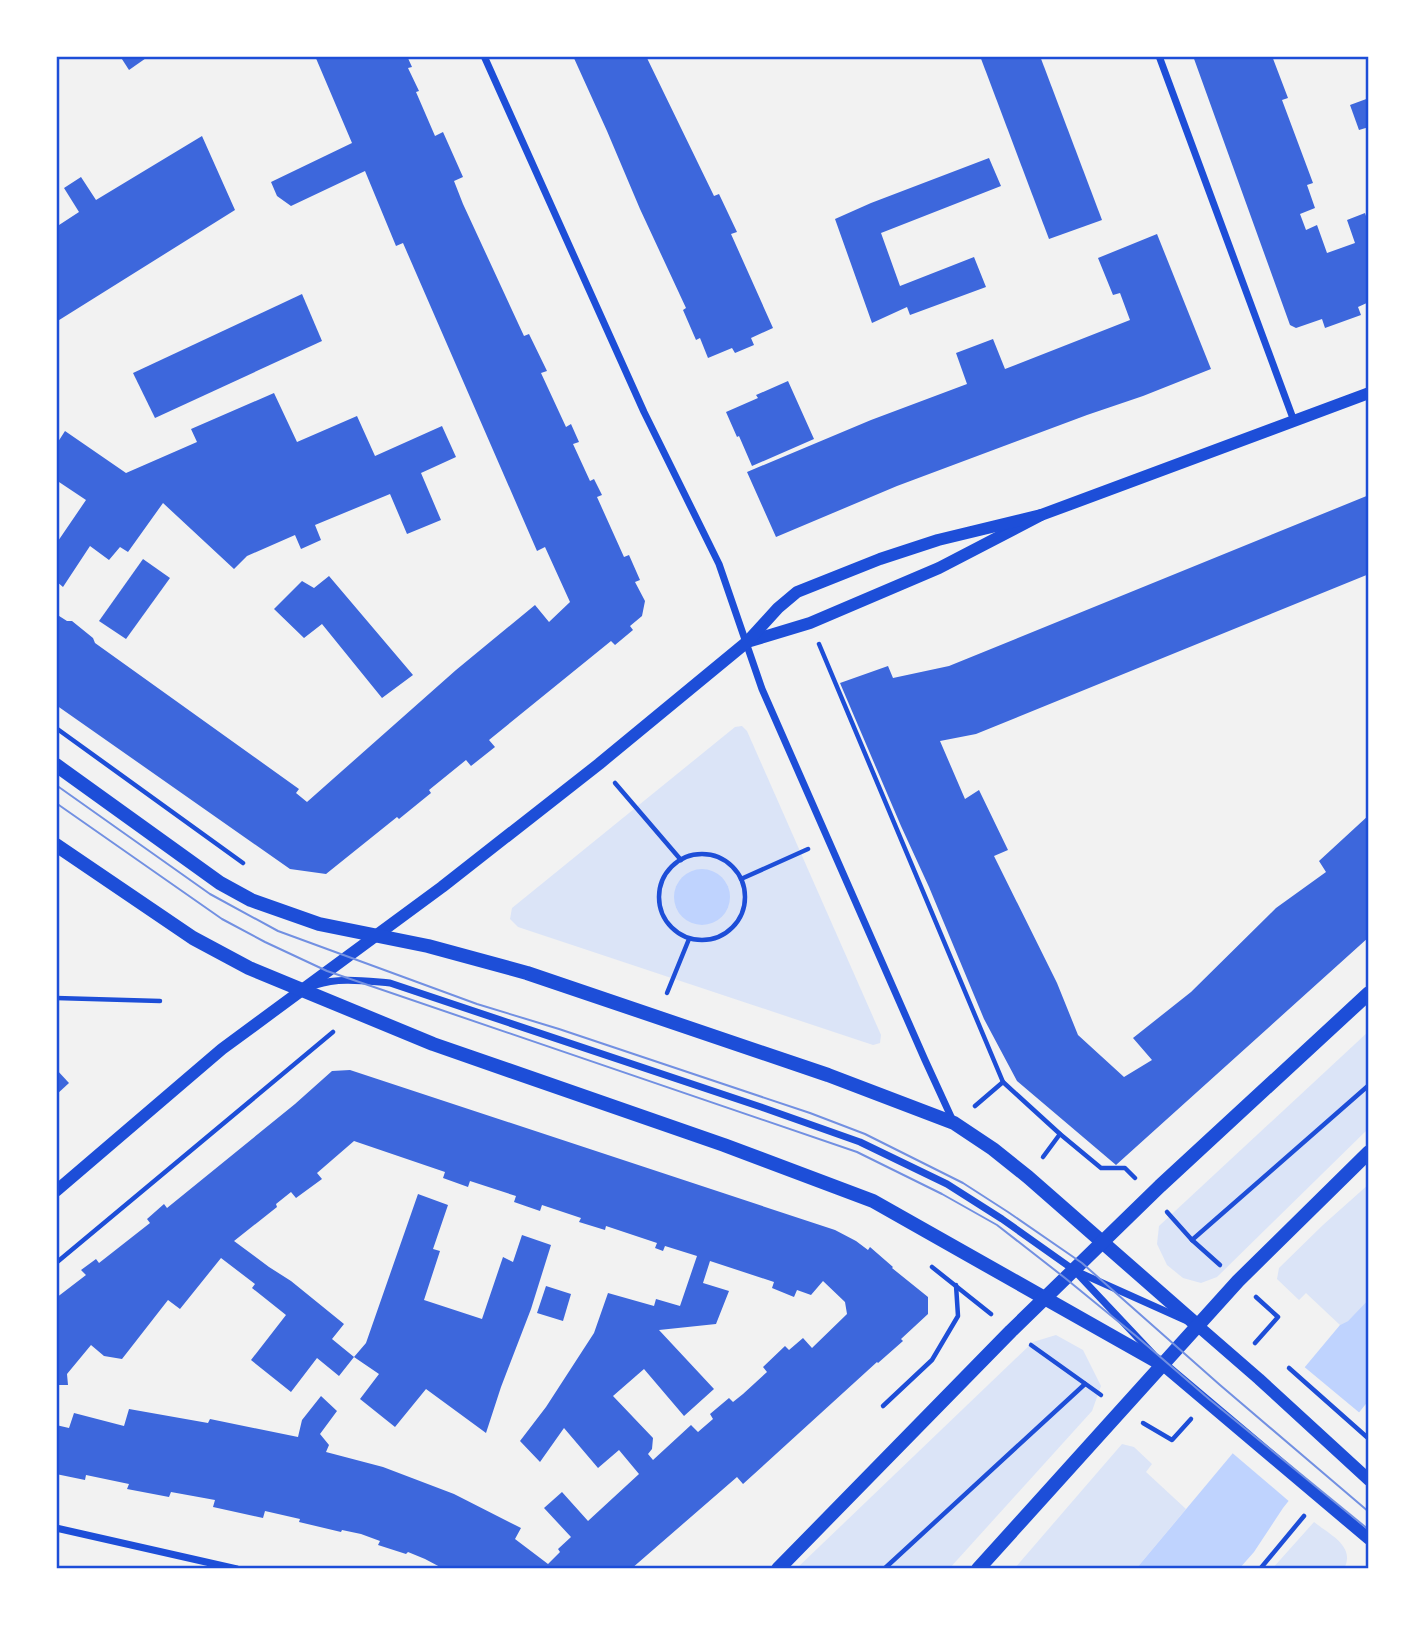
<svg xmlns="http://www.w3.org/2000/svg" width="1425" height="1625" font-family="'PT Sans Narrow',sans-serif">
	<rect width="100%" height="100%" fill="#f2f2f2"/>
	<g fill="#dbe4f7">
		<path d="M742,726L747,731L881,1035L880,1043L873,1045L518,927L510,919L512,908L735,727Z"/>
		<path d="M1369,1031V1128L1217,1277L1201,1283L1183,1278L1167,1265L1157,1244L1159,1226Z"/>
		<path d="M1369,1184V1299L1348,1321L1340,1325L1306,1293L1299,1300L1277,1279L1279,1268L1323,1225Z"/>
		<path d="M1056,1335L1083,1350L1101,1386L1092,1411L949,1569H796L1033,1342Z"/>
		<path d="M1122,1444L1134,1447L1152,1464L1146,1472L1186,1509L1136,1569H1014Z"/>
		<path d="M1314,1522C1330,1535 1356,1546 1344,1569H1272Z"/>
	</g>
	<g fill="#bfd3fe">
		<circle cx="702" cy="897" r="28"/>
		<path d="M1369,1299V1400L1283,1508L1254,1552L1239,1569H1136L1340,1325L1348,1321Z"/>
	</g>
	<path fill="#f2f2f2" d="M1302,1365L1361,1414L1291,1503L1230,1451Z"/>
	<g fill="#3d67dc" fill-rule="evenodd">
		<path d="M120,56H149L129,70Z"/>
		<path d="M315,56H407L412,67L408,68L419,91L416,92L435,136L443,132L463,177L454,181L463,204L524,336L529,334L547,371L541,373L566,427L571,424L579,442L573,444L590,481L594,479L602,495L597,497L624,557L629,555L640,580L635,582L645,601L642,616L630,626L633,630L615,645L611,641L489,740L495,747L471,766L466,760L429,790L431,793L399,819L397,817L326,874L290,869L56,705V614L67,621H72L93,638L95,643L299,789L296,793L307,802L456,670L535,605L549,622L570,602L545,547L537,551L403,243L396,246L365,171L291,206L277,196L271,182L352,143Z"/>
		<path d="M573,56H646L714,196L719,194L737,232L731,234L773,328L751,338L754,345L735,353L732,348L708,358L700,338L696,340L683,310L686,308L640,209L607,131Z"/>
		<path d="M980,56H1040L1102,220L1049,239Z"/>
		<path d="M1193,56H1272L1288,98L1282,100L1313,183L1307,185L1315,208L1300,214L1306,230L1317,225L1327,253L1355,243L1347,220L1365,213L1367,219L1369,218V302L1358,307L1361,315L1325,328L1322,319L1296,328L1290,325Z"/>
		<path d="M1369,98V127L1359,130L1350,105Z"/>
		<path d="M202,136L235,210L56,322V227L79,212L64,188L81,177L96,200Z"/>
		<path d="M989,158L1001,186L881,233L900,286L974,257L986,287L910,315L907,307L872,323L835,219L871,203Z"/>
		<path d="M1157,234L1211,369L1143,396L1087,415L897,486L776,537L747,472L871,420L967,384L956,353L993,339L1005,369L1130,320L1120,293L1113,295L1098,258Z"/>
		<path d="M302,294L322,341L155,418L133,373Z"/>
		<path d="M788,381L814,439L752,466L739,436L737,437L726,412L758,398L756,395Z"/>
		<path d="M274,393L297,442L357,416L375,456L442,426L456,457L421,473L441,520L407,534L390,494L315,525L321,540L301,549L295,535L247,556L234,569L163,503L128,552L120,547L109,560L90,546L63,587L56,581V544L86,500L56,480V445L65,431L126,473L197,442L191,429Z"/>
		<path d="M1369,495V574L976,734L940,741L965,799L979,790L1008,850L994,856L1057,983L1078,1035L1124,1077L1152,1060L1133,1038L1191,992L1276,908L1326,872L1319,861L1369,815V937L1116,1165L1017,1081L984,1019L929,887L901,826L840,683L888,666L893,678L949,666Z"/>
		<path d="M143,559L170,578L126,639L99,621Z"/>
		<path d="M329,576L413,675L382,698L322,624L304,638L274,609L302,581L314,588Z"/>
		<path d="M56,1069L69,1083L56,1095Z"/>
		<path d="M350,1070L835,1230L856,1241L868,1250L870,1247L893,1267L892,1268L928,1297V1314L901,1339L903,1341L878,1363L877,1362L743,1484L737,1477L631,1569H442V1568L425,1559L408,1552L406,1554L378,1545L380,1541L361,1534L342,1530L341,1532L299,1522L300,1519L265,1511L263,1518L213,1507L215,1500L171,1492L169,1497L127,1489L129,1484L86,1475L85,1480L56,1474L58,1469H56V1425L69,1428L74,1413L124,1426L129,1409L208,1423L210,1419L298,1437L302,1420L321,1396L337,1411L320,1434L329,1445L326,1452L383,1467L454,1494L521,1528L515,1539L548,1564L560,1552L558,1549L571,1537L544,1508L562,1492L588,1521L639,1474L619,1450L598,1468L564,1428L540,1462L520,1441L546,1407L594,1333L608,1293L654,1306L656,1299L680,1306L697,1256L665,1246L663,1251L655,1248L657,1243L606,1226L605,1230L579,1222L581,1218L542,1205L540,1211L514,1202L516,1196L470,1181L468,1187L443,1178L445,1172L354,1141L317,1173L322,1179L296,1198L291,1192L276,1204L277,1207L234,1241L269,1267L291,1281L344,1324L332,1339L354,1357L339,1376L317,1358L291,1392L251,1360L286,1315L252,1288L255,1284L221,1258L180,1309L168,1300L122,1359L104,1356L91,1345L67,1374L68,1385H56V1298L86,1275L81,1270L96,1259L99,1263L150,1223L147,1219L164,1204L167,1208L295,1104L332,1071ZM710,1261L774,1282L772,1288L794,1297L797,1290L811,1295L823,1281L845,1302L847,1314L812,1348L803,1338L789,1350L785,1346L763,1367L767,1372L743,1394L733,1402L729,1398L710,1414L713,1419L698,1432L691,1425L653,1460L648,1454L652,1449L653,1438L613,1396L644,1369L684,1416L714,1389L659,1330L716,1324L729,1291L703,1283Z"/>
		<path d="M418,1194L448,1205L433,1249L440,1251L424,1300L482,1319L503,1257L513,1262L522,1235L551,1245L531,1309L501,1387L486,1433L426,1389L395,1427L360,1399L379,1374L354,1357L366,1343Z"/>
		<path d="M546,1286L571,1294L563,1321L537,1313Z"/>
	</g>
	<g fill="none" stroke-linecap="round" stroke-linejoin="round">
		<g stroke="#1d4ed8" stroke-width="4.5">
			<path d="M819,644L1003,1082"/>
			<path d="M56,728L243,863"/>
			<path d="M615,783L681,860"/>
			<circle cx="702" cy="897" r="43"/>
			<path d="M741,879L808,849"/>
			<path d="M667,993L689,939"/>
			<path d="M56,998L160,1001"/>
			<path d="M975,1106L1003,1082L1060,1134L1101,1168H1125L1135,1178"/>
			<path d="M1043,1157L1060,1134"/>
			<path d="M1167,1212L1192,1240L1220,1265"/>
			<path d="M1192,1240L1369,1085"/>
			<path d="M56,1263L333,1032"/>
			<path d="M932,1267L991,1314"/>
			<path d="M1255,1343L1278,1317L1256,1297"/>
			<path d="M1031,1345L1101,1395"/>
			<path d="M1289,1368L1369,1439"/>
			<path d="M883,1406L932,1360L958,1316L956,1285"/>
			<path d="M1143,1423L1172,1440L1191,1419"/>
			<path d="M884,1569L1085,1384"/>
			<path d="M1260,1569L1304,1516"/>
		</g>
		<g stroke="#1d4ed8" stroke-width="7">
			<path d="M484,56L644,412L719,564L762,689L925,1060L953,1121"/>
			<path d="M1159,56L1294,421"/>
			<path d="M316,985C339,977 365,981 390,983L761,1107L860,1142L947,1184L1002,1219L1074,1270L1153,1354"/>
			<path d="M1078,1272L1185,1320"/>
			<path d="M56,1528L237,1569"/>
		</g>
		<g stroke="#1d4ed8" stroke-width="12">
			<path d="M747,642L810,623L939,568L1041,515L1369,393"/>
			<path d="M56,1191L222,1049L442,887L599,764L747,642L778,608L797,592L880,559L938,540L1041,515"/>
			<path d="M1198,1326L1259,1379L1369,1480"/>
			<path d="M1163,1365L1369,1539"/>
		</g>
		<g stroke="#1d4ed8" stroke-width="14">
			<path d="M56,765L220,883L251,900L319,924L428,946L527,973L828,1075L954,1123L993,1149L1028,1177L1198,1326"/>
			<path d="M56,845L193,938L249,968L433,1044L724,1145L873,1201L1163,1365"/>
			<path d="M778,1569L1011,1331L1160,1186L1369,993"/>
			<path d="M978,1569L1238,1281L1369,1152"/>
		</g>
		<g stroke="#7290e2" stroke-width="2">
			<path d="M56,785L210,894L278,931L477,1004L559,1029L810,1113L865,1134L963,1183L1008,1212L1082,1263L1220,1385L1369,1512"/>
			<path d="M56,803L222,919L265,942L327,971L857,1152L942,1194L997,1225L1065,1278L1136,1336L1209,1399L1369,1530"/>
		</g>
	</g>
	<rect width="1425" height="1625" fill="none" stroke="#ffffff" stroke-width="116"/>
	<rect x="58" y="58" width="1309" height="1509" fill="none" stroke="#1d4ed8" stroke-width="2.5"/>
</svg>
